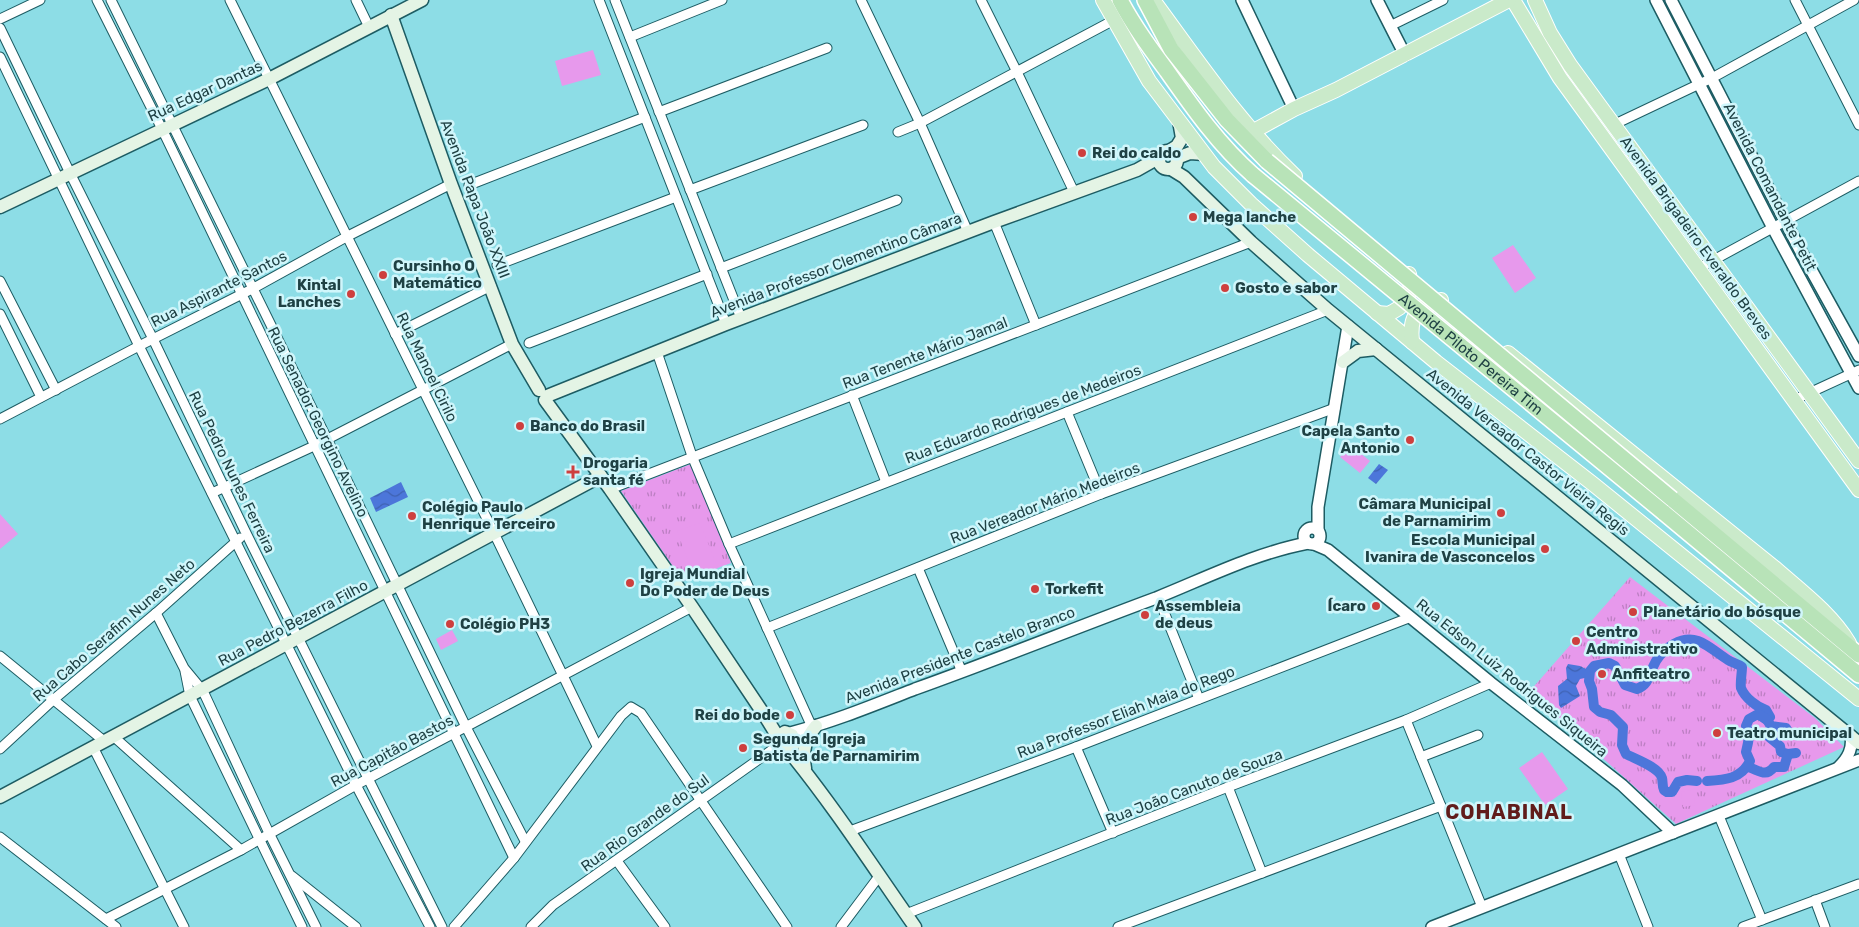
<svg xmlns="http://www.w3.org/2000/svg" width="1859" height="927" font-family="Rubik,sans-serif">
	<defs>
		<pattern id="grass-tufts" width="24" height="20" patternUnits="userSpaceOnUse" patternTransform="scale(1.25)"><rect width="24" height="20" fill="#e799ec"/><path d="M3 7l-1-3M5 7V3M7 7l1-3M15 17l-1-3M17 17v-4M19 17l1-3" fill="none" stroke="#bb7ec1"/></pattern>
		<pattern id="water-waves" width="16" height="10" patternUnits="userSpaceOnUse" patternTransform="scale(1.25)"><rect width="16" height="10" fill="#4c76da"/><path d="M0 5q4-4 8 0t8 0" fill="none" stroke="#3f62b2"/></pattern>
	</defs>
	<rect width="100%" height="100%" fill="#8ddde6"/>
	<g fill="url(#grass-tufts)">
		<path d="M691,464L731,563L683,581L621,491Z"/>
		<path d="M1630,577L1815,718L1844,747L1676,824L1529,692Z"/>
	</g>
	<g fill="#e799ec">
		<path d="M593,50L601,75L562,86L555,61Z"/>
		<path d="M1513,245L1536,278L1515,293L1492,258Z"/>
		<path d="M1350,445L1370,461L1360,473L1340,457Z"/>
		<path d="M0,514L18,534L0,549Z"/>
		<path d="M700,523L718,568L694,577L677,531Z"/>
		<path d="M452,630L458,641L441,650L436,639Z"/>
		<path d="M1542,752L1568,789L1545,805L1519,768Z"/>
		<path d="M1693,790L1695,805L1683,807L1681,792Z"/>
	</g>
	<g fill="url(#water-waves)">
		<path d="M1379,464L1388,470L1376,484L1368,478Z"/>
		<path d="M401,482L408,497L376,512L370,498Z"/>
		<path d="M1568,664L1580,666L1590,671L1589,677L1580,679L1576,686L1580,696L1561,708L1559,705L1558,686L1567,679L1566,668Z"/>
	</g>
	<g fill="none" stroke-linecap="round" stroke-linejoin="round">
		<path stroke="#4c76da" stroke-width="2.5" d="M1790,735L1796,739"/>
		<g stroke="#4c76da" stroke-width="10">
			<path d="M1771,726L1769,737L1780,746L1781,752L1788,754L1796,753"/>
			<path d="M1748,767C1759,770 1765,778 1774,767H1784L1788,754"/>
			<path d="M1697,781L1687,780L1678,782L1672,792H1667L1664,790C1662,786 1663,782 1662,778C1659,767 1635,759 1626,754L1622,745L1623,727L1611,715L1600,712L1594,707L1592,689L1589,681L1590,671L1594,666L1609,663L1615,666L1625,685L1637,689C1650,684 1649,673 1656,661C1664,648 1682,635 1698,641C1709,645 1718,654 1728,660C1732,663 1737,663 1742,667C1742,673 1740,683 1741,688C1745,698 1757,707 1766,710L1770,717L1767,720"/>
			<path d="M1707,781C1725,780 1741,779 1750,761L1746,752C1748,742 1751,735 1746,726L1749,719L1758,714L1767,720L1771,726L1786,728L1790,735"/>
		</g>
		<defs>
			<g id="minor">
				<path d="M97,0L162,129L514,858"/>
				<path d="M111,0L327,439L466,727L525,841"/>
				<path d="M230,0L494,533L597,746"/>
				<path d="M356,0L369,27"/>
				<path d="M599,0L726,324"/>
				<path d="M615,0L741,318"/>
				<path d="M861,0L920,123L968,232"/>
				<path d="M981,0L1017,72L1074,192"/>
				<path d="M1795,0L1859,125"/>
				<path d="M0,19L40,0"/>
				<path d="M1390,26L1443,0"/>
				<path d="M0,28L70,173L153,339L246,533L442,927"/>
				<path d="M630,37L722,0"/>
				<path d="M0,57L139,346L356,785L430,927"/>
				<path d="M659,112L827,48"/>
				<path d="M1613,125L1712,78L1854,0"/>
				<path d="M898,132L920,123L1114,20"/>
				<path d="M469,185L645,117"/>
				<path d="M690,190L863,125"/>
				<path d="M994,222L1036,325"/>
				<path d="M497,265L676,197"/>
				<path d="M721,268L897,200"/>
				<path d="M1699,268L1859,181"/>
				<path d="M0,281L56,390"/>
				<path d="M0,314L41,397"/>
				<path d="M395,334L491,286"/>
				<path d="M529,343L707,274"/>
				<path d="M657,352L692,456L729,544L812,727"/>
				<path d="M852,395L886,482"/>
				<path d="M1794,400L1859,370"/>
				<path d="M1067,412L1101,494"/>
				<path d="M0,419L139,346L252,289L348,236L451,184"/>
				<path d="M610,489L1251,242"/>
				<path d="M212,493L314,446L512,344"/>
				<path d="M729,544L1328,310"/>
				<path d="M918,568L962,672"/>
				<path d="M1158,597L1199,699"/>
				<path d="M156,613L184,668L203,691L269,833L316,927"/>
				<path d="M767,628L1101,494L1335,408"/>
				<path d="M0,656L104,741"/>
				<path d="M185,671L190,696L302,927"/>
				<path d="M1406,720L1482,907"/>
				<path d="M113,736L241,850"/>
				<path d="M93,747L184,927"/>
				<path d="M1076,747L1113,833"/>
				<path d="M0,749L53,700L156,613L240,538"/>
				<path d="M1421,757L1478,735"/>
				<path d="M1228,787L1262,873"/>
				<path d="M1719,816L1762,920"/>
				<path d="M850,831L1076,747L1411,617"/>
				<path d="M0,837L116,927"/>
				<path d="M1619,854L1648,927"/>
				<path d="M617,861L665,927"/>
				<path d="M292,876L356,927"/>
				<path d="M1815,900L1825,927"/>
				<path d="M906,914L1228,787L1406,720L1491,683"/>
				<path d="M106,919L241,850L356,785L692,607"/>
				<path d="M454,927L514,858L621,716L631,707L641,713L787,927"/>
				<path d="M531,927L553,905L779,745"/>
				<path d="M841,927L880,875"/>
				<path d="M1118,927L1441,806"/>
				<path d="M1743,927L1859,884"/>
			</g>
			<g id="tertiary">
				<path d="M1242,0L1294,109"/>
				<path d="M1377,0L1405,55"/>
				<path d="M1656,0L1773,228L1859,388"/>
				<path d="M1671,0L1799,248L1859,356"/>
				<circle cx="1312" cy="536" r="8"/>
				<path d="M1318,529V507L1348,326"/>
				<path d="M1314,544L1328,550L1491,683L1622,785L1673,833"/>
				<path d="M790,733C833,722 874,705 915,689C996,660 1075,628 1156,598C1206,578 1255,553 1308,543"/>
				<path d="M1839,767C1848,758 1853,749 1851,736"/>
				<path d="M1432,927L1859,760"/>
			</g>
			<g id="secondary">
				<path d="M391,15L451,184L512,344L539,390"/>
				<path d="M1169,151L1177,146L1182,138L1179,121"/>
				<circle cx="1168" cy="160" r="9"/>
				<path d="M1177,158L1190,153L1204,154"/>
				<path d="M1171,169L1184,177L1251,242L1328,310L1859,743"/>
				<path d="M0,207L269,79L422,0"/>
				<path d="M1343,362L1358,351L1376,349"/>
				<path d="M547,396L726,324L994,222L1137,170L1160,157"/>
				<path d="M545,400L610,489L692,607L765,716L778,737L779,745L782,748L787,749C833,805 873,867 915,927"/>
				<path d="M778,737L785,732L792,735L794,743L793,746L787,749"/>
				<path d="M805,768C802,751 805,739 816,726"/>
				<path d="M0,797L601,476"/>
			</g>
			<g id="primary">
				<path d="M1103,0L1149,81L1214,167L1251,204L1308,255L1436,362L1593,484L1859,699"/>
				<path d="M1153,0C1198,61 1240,124 1295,176"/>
				<path d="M1513,0L1560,78L1859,490"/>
				<path d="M1535,0L1550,33L1570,65L1859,461"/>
				<path d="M1252,132L1294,109L1336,90L1509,0"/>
				<path d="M1377,313L1389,314L1399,308L1411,290L1409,274"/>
				<path d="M1412,342C1409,315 1417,308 1441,300"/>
				<path d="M1508,353L1776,569C1801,591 1831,613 1849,643"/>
			</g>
			<g id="trunk">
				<path d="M1120,0C1133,25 1150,48 1167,71C1193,108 1219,145 1253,175"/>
				<path d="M1145,0L1171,49L1227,120L1267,161"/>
				<path d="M1672,499L1859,655"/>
				<path d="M1663,512L1859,675"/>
			</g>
		</defs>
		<use href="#minor" stroke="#1d5c63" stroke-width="11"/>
		<use href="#tertiary" stroke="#1d5c63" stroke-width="14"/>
		<use href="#secondary" stroke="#1d5c63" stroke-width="15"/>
		<use href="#primary" stroke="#fff" stroke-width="16"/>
		<use href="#trunk" stroke="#fff" stroke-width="18"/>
		<use href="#minor" stroke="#fff" stroke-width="9"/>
		<use href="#tertiary" stroke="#fff" stroke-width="11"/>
		<use href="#secondary" stroke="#e4f4e5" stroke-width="12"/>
		<use href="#primary" stroke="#caeaca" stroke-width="14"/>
		<use href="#trunk" stroke="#b8e3b8" stroke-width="15"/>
		<defs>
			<g id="trunk-bridge">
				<path d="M1267,161L1672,499"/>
				<path id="s1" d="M1253,175L1663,512"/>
			</g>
		</defs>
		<use href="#trunk-bridge" stroke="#fff" stroke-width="18" stroke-linecap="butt"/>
		<use href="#trunk-bridge" stroke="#b8e3b8" stroke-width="15"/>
	</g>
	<g fill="#ce3f3e" stroke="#d0f6fb" stroke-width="2">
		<circle cx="1082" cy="153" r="5"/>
		<circle cx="1193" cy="217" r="5"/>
		<circle cx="383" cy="275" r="5"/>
		<circle cx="1225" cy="288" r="5"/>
		<circle cx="351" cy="294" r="5"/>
		<circle cx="520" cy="426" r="5"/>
		<circle cx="1410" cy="440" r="5"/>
		<path d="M570.5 464.5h5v5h5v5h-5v5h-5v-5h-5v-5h5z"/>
		<circle cx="1501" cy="513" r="5"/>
		<circle cx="412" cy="516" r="5"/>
		<circle cx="1545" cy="549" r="5"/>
		<circle cx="630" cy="583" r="5"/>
		<circle cx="1035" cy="589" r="5"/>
		<circle cx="1376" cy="606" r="5"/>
		<circle cx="1633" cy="612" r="5"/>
		<circle cx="1145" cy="615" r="5"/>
		<circle cx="450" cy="624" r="5"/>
		<circle cx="1576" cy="641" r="5"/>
		<circle cx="1602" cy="674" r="5"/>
		<circle cx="790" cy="715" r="5"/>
		<circle cx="1717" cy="733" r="5"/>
		<circle cx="743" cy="748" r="5"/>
	</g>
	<g text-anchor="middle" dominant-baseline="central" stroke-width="5" stroke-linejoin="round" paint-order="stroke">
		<g font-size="15" fill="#1f4144" stroke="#d0f6fb">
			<text transform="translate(205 91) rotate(-25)">Rua Edgar Dantas</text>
			<text transform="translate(1770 187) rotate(63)">Avenida Comandante Petit</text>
			<text transform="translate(475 199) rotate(69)">Avenida Papa João XXIII</text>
			<text transform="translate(1696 238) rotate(54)">Avenida Brigadeiro Everaldo Breves</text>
			<text transform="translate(836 265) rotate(-21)">Avenida Professor Clementino Câmara</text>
			<text transform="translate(219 289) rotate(-27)">Rua Aspirante Santos</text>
			<text transform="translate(925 353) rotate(-21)">Rua Tenente Mário Jamal</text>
			<text stroke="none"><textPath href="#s1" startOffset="282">Avenida Piloto Pereira Tim</textPath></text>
			<text transform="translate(427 367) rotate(64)">Rua Manoel Cirilo</text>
			<text transform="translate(1023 414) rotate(-21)">Rua Eduardo Rodrigues de Medeiros</text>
			<text transform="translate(318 422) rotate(64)">Rua Senador Georgino Avelino</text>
			<text transform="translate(1528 452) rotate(39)">Avenida Vereador Castor Vieira Regis</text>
			<text transform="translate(232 472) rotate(64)">Rua Pedro Nunes Ferreira</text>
			<text transform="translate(1045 503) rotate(-21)">Rua Vereador Mário Medeiros</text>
			<text transform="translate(293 623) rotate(-28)">Rua Pedro Bezerra Filho</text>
			<text transform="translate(114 630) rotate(-41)">Rua Cabo Serafim Nunes Neto</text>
			<text transform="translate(960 655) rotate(-21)">Avenida Presidente Castelo Branco</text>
			<text transform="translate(1512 678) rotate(39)">Rua Edson Luiz Rodrigues Siqueira</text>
			<text transform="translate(1126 712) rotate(-21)">Rua Professor Eliah Maia do Rego</text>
			<text transform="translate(392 751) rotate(-28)">Rua Capitão Bastos</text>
			<text transform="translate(1194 787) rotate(-21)">Rua João Canuto de Souza</text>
			<text transform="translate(645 823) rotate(-36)">Rua Rio Grande do Sul</text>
		</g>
		<g font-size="15" font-weight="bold" fill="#1f4144" stroke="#d0f6fb" text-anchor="start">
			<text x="1092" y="153">Rei do caldo</text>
			<text x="1203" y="217">Mega lanche</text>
			<text x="393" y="266">Cursinho O<tspan x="393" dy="17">Matemático</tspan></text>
			<text x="341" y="285" text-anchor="end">Kintal<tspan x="341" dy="17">Lanches</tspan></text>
			<text x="1235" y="288">Gosto e sabor</text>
			<text x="530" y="426">Banco do Brasil</text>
			<text x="1400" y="431" text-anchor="end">Capela Santo<tspan x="1400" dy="17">Antonio</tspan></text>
			<text x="583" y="463">Drogaria<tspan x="583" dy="17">santa fé</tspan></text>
			<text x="1491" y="504" text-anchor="end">Câmara Municipal<tspan x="1491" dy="17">de Parnamirim</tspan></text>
			<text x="422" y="507">Colégio Paulo<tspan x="422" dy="17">Henrique Terceiro</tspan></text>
			<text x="1535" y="540" text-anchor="end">Escola Municipal<tspan x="1535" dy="17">Ivanira de Vasconcelos</tspan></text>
			<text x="640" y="574">Igreja Mundial<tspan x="640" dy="17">Do Poder de Deus</tspan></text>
			<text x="1045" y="589">Torkefit</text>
			<text x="1155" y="606">Assembleia<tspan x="1155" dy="17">de deus</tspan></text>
			<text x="1366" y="606" text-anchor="end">Ícaro</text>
			<text x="1643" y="612">Planetário do bósque</text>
			<text x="460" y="624">Colégio PH3</text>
			<text x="1586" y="632">Centro<tspan x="1586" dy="17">Administrativo</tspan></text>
			<text x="1612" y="674">Anfiteatro</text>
			<text x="780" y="715" text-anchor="end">Rei do bode</text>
			<text x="1727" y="733">Teatro municipal</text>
			<text x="753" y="739">Segunda Igreja<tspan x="753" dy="17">Batista de Parnamirim</tspan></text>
		</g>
		<g font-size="20" font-weight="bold" letter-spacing="1" fill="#611c1b" stroke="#d0f6fb">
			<text x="1509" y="812">COHABINAL</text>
		</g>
	</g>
</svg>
